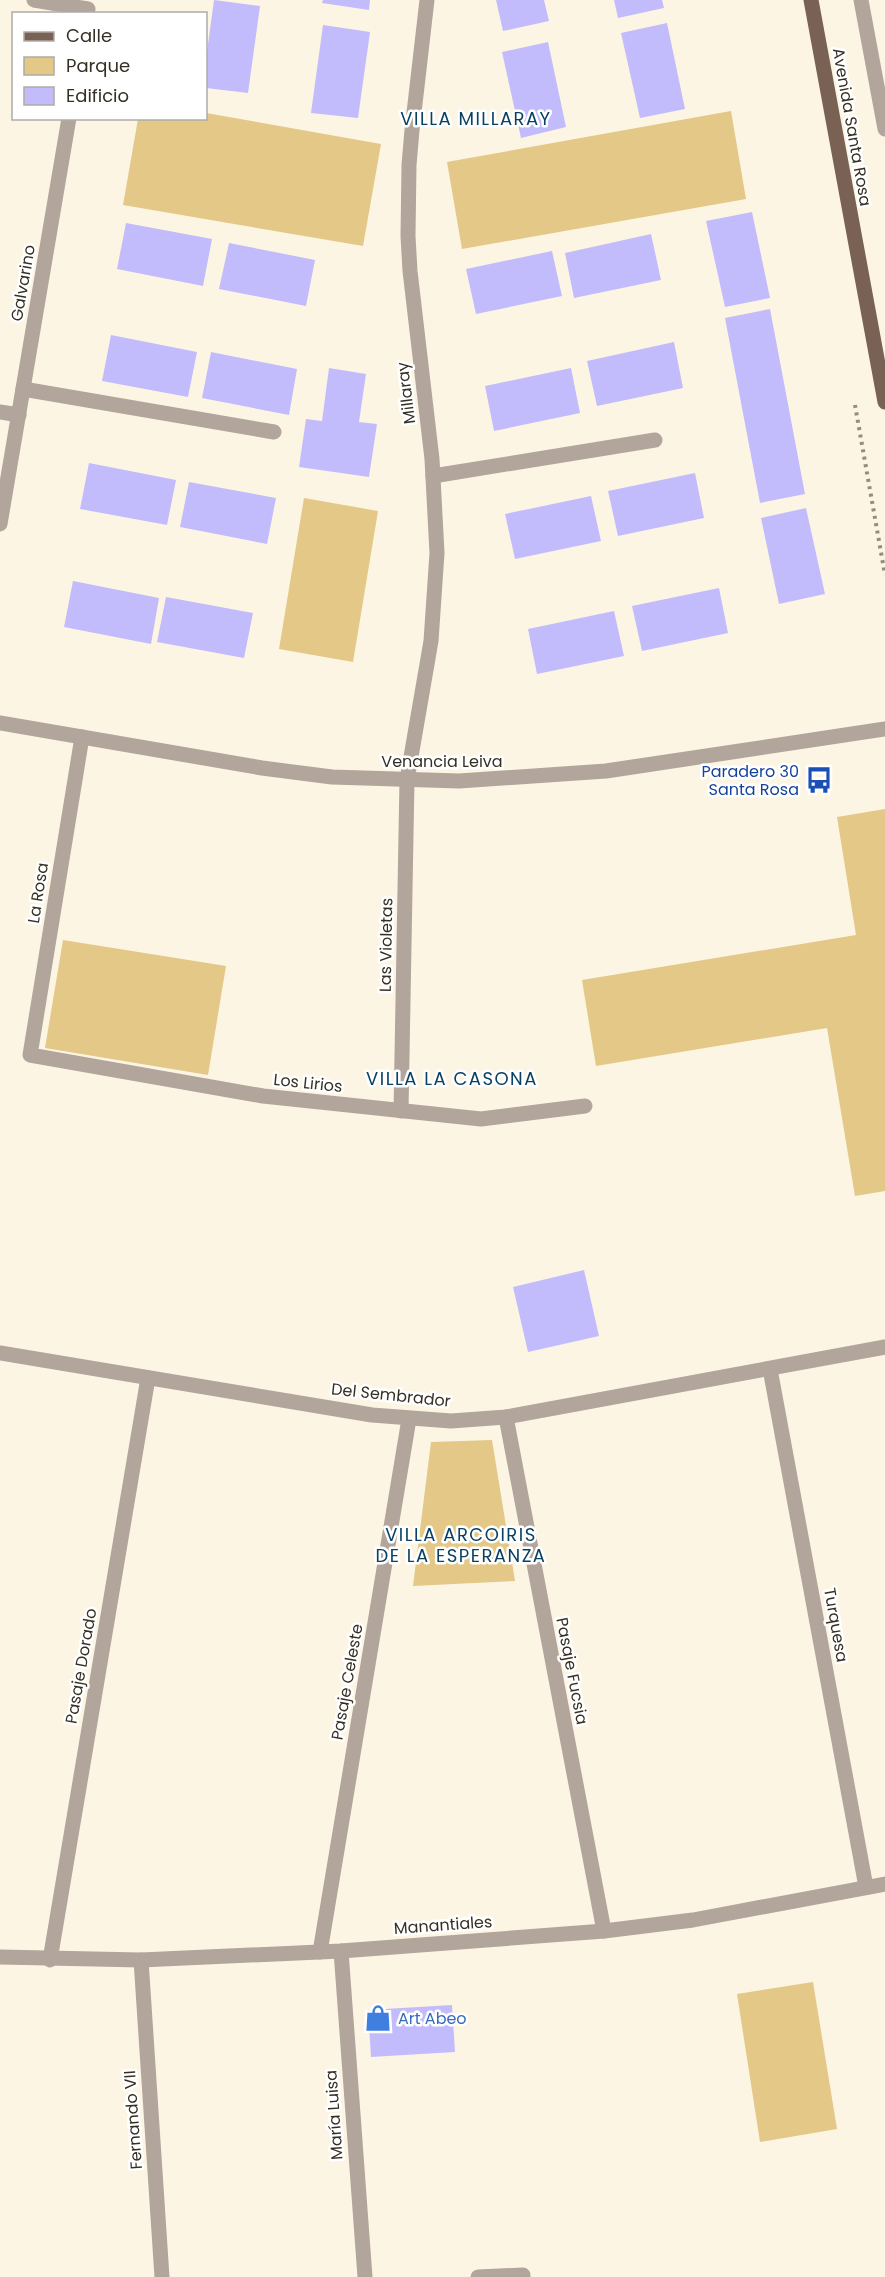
<svg xmlns="http://www.w3.org/2000/svg" width="885" height="2277" font-family="Poppins,sans-serif">
	<rect width="100%" height="100%" fill="#fdf5e3"/>
	<g fill="#e3c887">
		<path d="M731,111L746,199L462,249L447,162Z"/>
		<path d="M206,113L381,144L363,246L123,205L138,119L206,118Z"/>
		<path d="M304,498L378,511L353,662L279,649Z"/>
		<path d="M885,809V1191L855,1196L827,1028L596,1066L582,980L856,935L837,817Z"/>
		<path d="M63,940L226,966L208,1075L45,1048Z"/>
		<path d="M492,1440L515,1581L413,1586L431,1442Z"/>
		<path d="M813,1982L837,2129L760,2142L737,1994Z"/>
	</g>
	<g fill="#c3bcfc">
		<path d="M214,0L260,6L248,93L206,88V59Z"/>
		<path d="M323,0H370L369,10L322,3Z"/>
		<path d="M496,0H544L549,21L503,31Z"/>
		<path d="M614,0H662L664,8L618,18Z"/>
		<path d="M667,23L685,109L640,118L621,33Z"/>
		<path d="M323,25L370,32L358,118L311,113Z"/>
		<path d="M548,42L566,127L521,138L502,52Z"/>
		<path d="M752,212L770,298L725,307L706,221Z"/>
		<path d="M126,223L212,239L203,286L117,269Z"/>
		<path d="M651,234L661,280L574,298L565,253Z"/>
		<path d="M229,243L315,260L306,306L219,289Z"/>
		<path d="M552,251L562,296L476,314L466,269Z"/>
		<path d="M770,309L805,494L760,503L725,318Z"/>
		<path d="M111,335L197,352L188,397L102,381Z"/>
		<path d="M674,342L683,388L597,406L587,361Z"/>
		<path d="M211,352L297,369L289,415L202,398Z"/>
		<path d="M329,368L366,374L359,422L377,424L369,477L299,467L306,419L322,421Z"/>
		<path d="M571,368L580,413L494,431L485,386Z"/>
		<path d="M89,463L176,480L167,525L80,509Z"/>
		<path d="M695,473L704,518L618,536L608,491Z"/>
		<path d="M189,482L276,498L267,544L180,527Z"/>
		<path d="M591,496L601,541L515,559L505,514Z"/>
		<path d="M806,508L825,594L779,604L761,518Z"/>
		<path d="M73,581L159,598L151,644L64,627Z"/>
		<path d="M719,588L728,633L642,651L632,606Z"/>
		<path d="M166,597L253,613L244,658L157,642Z"/>
		<path d="M614,611L624,656L537,674L528,629Z"/>
		<path d="M584,1270L599,1336L528,1352L513,1287Z"/>
		<path d="M452,2005L455,2052L371,2057L368,2010Z"/>
	</g>
	<g fill="none" stroke-linecap="round" stroke-linejoin="round">
		<path stroke="#948d7e" stroke-width="4" stroke-dasharray="3 4.5" stroke-linecap="butt" d="M855,405L885,575"/>
		<g stroke="#b2a59c" stroke-width="15">
			<path d="M34,0L88,9"/>
			<path d="M861,0L885,129"/>
			<path d="M23,389L274,432"/>
			<path d="M0,412L19,415"/>
			<path d="M433,476L655,440"/>
			<path d="M0,524L69,118"/>
			<path d="M0,723L262,768L332,777L459,781L606,771L885,729"/>
			<path d="M82,737L30,1055L263,1096L481,1119L585,1106"/>
			<path d="M401,1111L407,780L431,641L437,553L432,459L410,271L408,236L409,165L412,130L427,0"/>
			<path d="M0,1353L372,1415L451,1421L506,1417L885,1347"/>
			<path d="M770,1369L866,1887"/>
			<path d="M506,1417L604,1931"/>
			<path d="M341,1951L365,2277"/>
			<path d="M320,1952L409,1419"/>
			<path d="M0,1957L141,1960L341,1951L604,1931L693,1920L885,1884"/>
			<path d="M50,1960L148,1378"/>
			<path d="M141,1960L162,2277"/>
			<path d="M478,2277L523,2275"/>
		</g>
		<path stroke="#796253" stroke-width="15" d="M811,0L885,402"/>
	</g>
	<defs>
		<symbol id="bus-bare" viewBox="-9 -9 18 18"><path d="M-5-6H5V4H4V6H2V4H-2V6H-4V4H-5ZM-3.5-4V0h7V-4ZM-3.5 1.2v1.5H-2V1.2ZM2 1.2v1.5H3.5V1.2Z" fill="#1a4fb4" stroke="#fff" stroke-width="2.5" paint-order="stroke"/></symbol>
		<symbol id="shop-bare" viewBox="-9 -9 18 18"><path d="M-5-2.5h2.3a2.7 3.5 0 0 1 5.4 0H5L5.5 6h-11ZM-1.5-2.5h3a1.5 2.3 0 0 0-3 0Z" fill="#3f7fe0" stroke="#fff" stroke-width="2.5" paint-order="stroke"/></symbol>
	</defs>
	<g fill-rule="evenodd">
		<use href="#bus-bare" x="800" y="761" width="38" height="38"/>
		<use href="#shop-bare" x="359" y="1999" width="38" height="38"/>
	</g>
	<g text-anchor="middle" dominant-baseline="central" stroke-width="5" stroke-linejoin="round" paint-order="stroke">
		<g font-size="16" fill="#353024" stroke="#fff">
			<text transform="translate(852 127) rotate(80)">Avenida Santa Rosa</text>
			<text transform="translate(23 283) rotate(-80)">Galvarino</text>
			<text transform="translate(406 393) rotate(-97)">Millaray</text>
			<text x="442" y="761">Venancia Leiva</text>
			<text transform="translate(38 893) rotate(-81)">La Rosa</text>
			<text transform="translate(386 945) rotate(-89)">Las Violetas</text>
			<text transform="translate(308 1083) rotate(6)">Los Lirios</text>
			<text transform="translate(391 1395) rotate(6)">Del Sembrador</text>
			<text transform="translate(836 1625) rotate(80)">Turquesa</text>
			<text transform="translate(81 1666) rotate(-80)">Pasaje Dorado</text>
			<text transform="translate(572 1671) rotate(79)">Pasaje Fucsia</text>
			<text transform="translate(347 1682) rotate(-80)">Pasaje Celeste</text>
			<text transform="translate(443 1925) rotate(-4)">Manantiales</text>
			<text transform="translate(334 2115) rotate(-94)">María Luisa</text>
			<text transform="translate(133 2120) rotate(-94)">Fernando VII</text>
		</g>
		<g font-size="16" fill="#164399" stroke="#fff" text-anchor="end">
			<text x="799" y="771">Paradero 30<tspan x="799" dy="18">Santa Rosa</tspan></text>
		</g>
		<g font-size="16" fill="#366cbe" stroke="#fff" text-anchor="start">
			<text x="398" y="2018">Art Abeo</text>
		</g>
		<g font-size="18" letter-spacing="1.5" fill="#084163" stroke="#fff">
			<text x="476" y="118">VILLA MILLARAY</text>
			<text x="452" y="1078">VILLA LA CASONA</text>
			<text x="461" y="1534">VILLA ARCOIRIS<tspan x="461" dy="21">DE LA ESPERANZA</tspan></text>
		</g>
	</g>
	<rect x="12" y="12" width="195" height="108" fill="#ffffff" stroke="#aeaca7" stroke-width="1.5"/>
	<rect x="24" y="32" width="30" height="9" fill="#796253" stroke="#aeaca7" stroke-width="1.5"/>
	<text x="66" y="42" font-size="18" fill="#353024">Calle</text>
	<rect x="24" y="57" width="30" height="18" fill="#e3c887" stroke="#aeaca7" stroke-width="1.5"/>
	<text x="66" y="72" font-size="18" fill="#353024">Parque</text>
	<rect x="24" y="87" width="30" height="18" fill="#c3bcfc" stroke="#aeaca7" stroke-width="1.5"/>
	<text x="66" y="102" font-size="18" fill="#353024">Edificio</text>
</svg>
